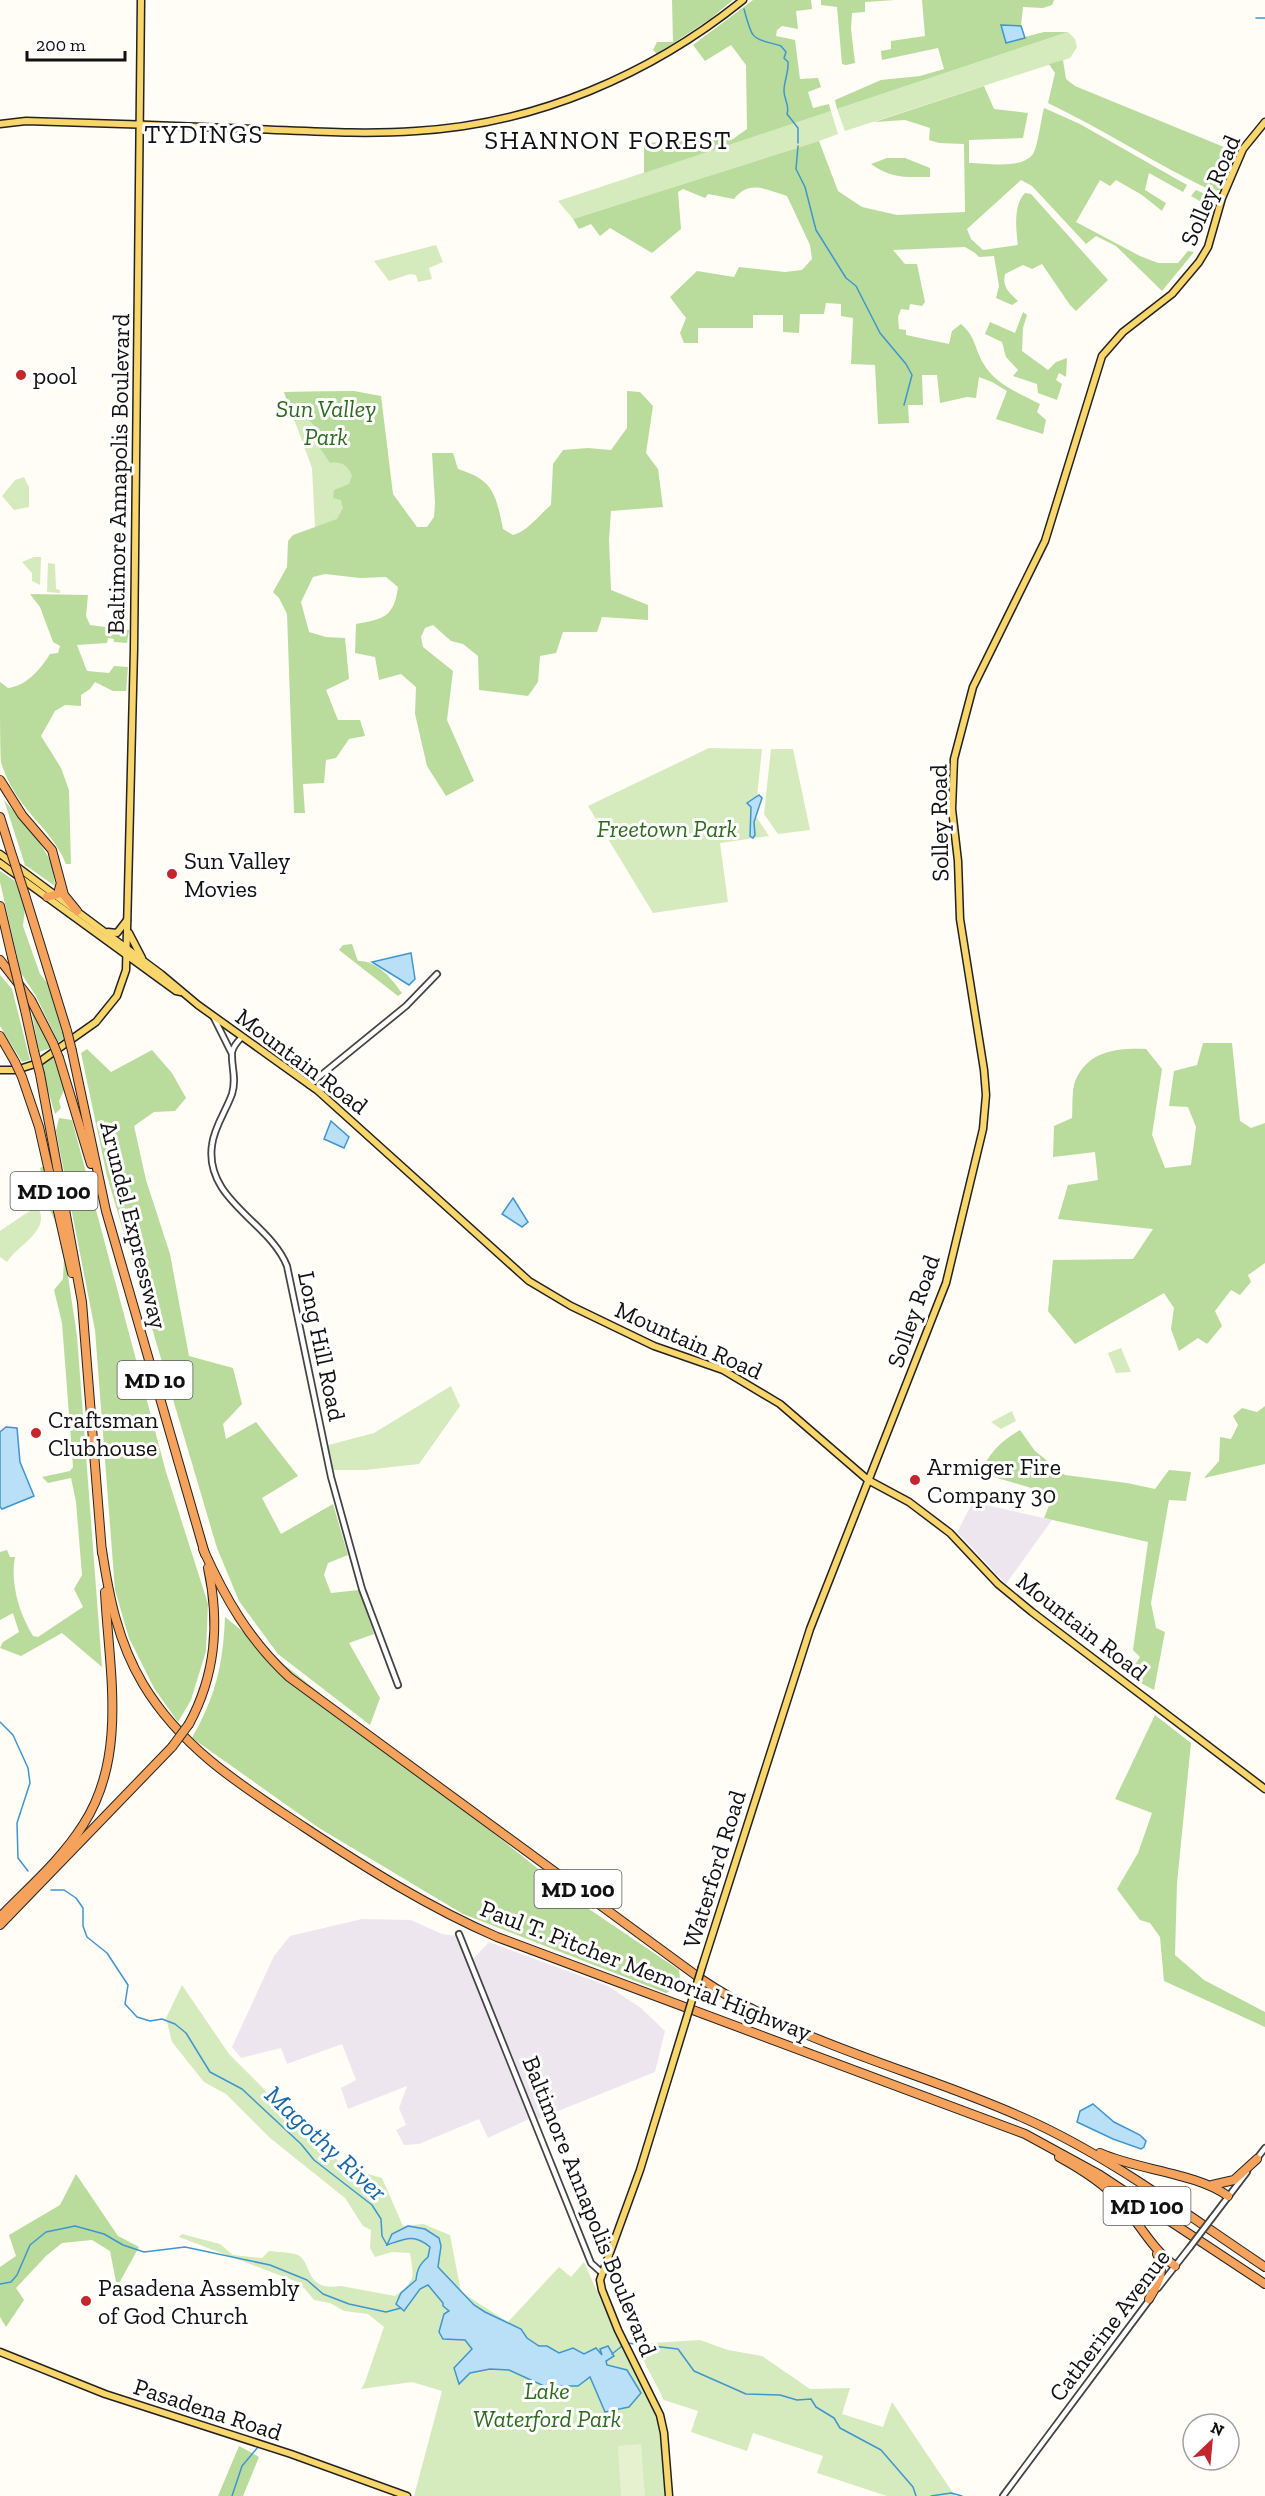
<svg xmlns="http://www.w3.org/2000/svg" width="1265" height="2496" font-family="'Zilla Slab',serif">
	<rect width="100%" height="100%" fill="#fffdf5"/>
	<g fill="#eee6ef">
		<path d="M973,1502L1052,1520L1006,1584L957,1532Z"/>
		<path d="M362,1919L411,1920L442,1934L457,1936L529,2119L488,2138L479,2119L419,2144L404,2145L396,2130L406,2125L399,2108L407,2086L348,2109L341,2088L356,2080L342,2044L287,2064L281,2048L241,2058L232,2047L274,1956L290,1936Z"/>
		<path d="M489,1942L608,1986L641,2008L665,2031L655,2072L536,2120L473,1959Z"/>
	</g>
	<g fill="#d5ebbd">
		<path d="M1068,32L1075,39L1077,47L1070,58L845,131L837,109Z"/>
		<path d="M831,111L838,134L819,141L573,219L558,201Z"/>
		<path d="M436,245L443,262L429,268L432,279L418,282L416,275L410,274L389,281L374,261Z"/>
		<path d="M354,391L357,525L315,527L312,468L284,392Z"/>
		<path d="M24,477L29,487V507L14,510L2,496L15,480Z"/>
		<path d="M34,557H41L40,585L32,581V573L22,562Z"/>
		<path d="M48,563L55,564L56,589L60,590V593L47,592Z"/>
		<path d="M709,748L762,749L755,815L769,836L720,843L728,902L653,913L588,806Z"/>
		<path d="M771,749H793L810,830L778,834L764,814Z"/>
		<path d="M37,1206C53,1230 17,1245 7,1262L0,1257V1231Z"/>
		<path d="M1121,1348L1131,1372L1116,1373L1108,1353Z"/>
		<path d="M451,1386L460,1406L419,1464L365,1470H331L325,1446L374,1433Z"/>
		<path d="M1012,1411L1016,1421L1001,1429L991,1422Z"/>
		<path d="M182,1985L229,2054L264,2089L287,2123L304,2126L344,2167L382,2178L403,2226L423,2224L450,2235L461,2292L508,2322L559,2267L571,2277L584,2262L618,2339L650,2398L658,2418L662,2445L665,2496H414L442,2391L412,2382L361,2389L365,2382L384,2327L368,2314L344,2311L330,2303L314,2300L300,2283L179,2237L182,2234L220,2244L233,2255L262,2258L269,2251C278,2252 290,2252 298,2255C313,2263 304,2292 341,2286L395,2296C416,2280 414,2278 410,2253L392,2252L375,2257L370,2248L371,2230L363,2226L345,2198L270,2138L226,2094L204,2082L172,2042L166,2018Z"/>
		<path d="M700,2340L728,2350L762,2356L810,2389L850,2388L842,2414L883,2427L892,2402L955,2496H887L817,2473L823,2456L753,2433L747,2451L691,2432L698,2411L664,2400L635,2344Z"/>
	</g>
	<g fill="#b9dc9c">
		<path d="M672,0H733L710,19L657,54L653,50L657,42H673Z"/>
		<path d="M753,0H811L812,9L796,11L798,29L782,26L777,30L776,36L795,40L800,79L818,78L821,87L808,92L813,108L829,104L831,111L644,173V143L733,139L747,129L746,65L731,45L705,61L693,45Z"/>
		<path d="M821,0H895L865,2V12L852,13L851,29L855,63L846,65L842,64L837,7L821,5Z"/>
		<path d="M922,0H1054L1052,5L1043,8L1023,7L1021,26L1002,25L1005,42L1044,32H1068L837,109L835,100L881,80L920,76L944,69L938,48L882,60L881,51L891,49V41L925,36Z"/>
		<path d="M1063,60L1066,79L1075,86L1236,152L1220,190L1212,191C1156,164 1104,130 1048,103L1055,73L1049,64Z"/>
		<path d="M984,86L994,109L1028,113L1023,138L969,140V163C987,163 1021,170 1033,154C1038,146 1041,119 1044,108L1080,124L1187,185L1183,192L1149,173L1145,190L1166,203L1162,211L1142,195L1116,180L1110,186L1100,180L1076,222L1140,256L1158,263H1178L1188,251L1194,252L1162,291L1116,246L1096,236L1086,244L1032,186L1021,180L967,229L971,239L983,250L1018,245C1016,230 1013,205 1025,193L1031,194L1108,280L1076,311L1070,305L1042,264L1032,269L1023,265L1005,274C1002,287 1009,292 1018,301L1012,305L996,298L999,286L994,256L979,257L975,253L965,247L893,250L905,264H917L925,302L922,306L910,304L909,310L901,309L898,317L899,329L906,330V335L949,344L952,331L961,324C976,337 974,347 983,363C996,385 1019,393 1040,404L1037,412L1046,420L1043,434L996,419L1007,391L992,382L979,377L976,398L967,397L940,403L937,375H922L923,405H908L909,423L878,424L875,365L851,364L853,318L841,316V304L826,303L824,314H800L799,333L783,332V315H753V328H698V343H684L680,333L686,318L670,297L697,271L734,277L739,267L785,272L802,270L812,259L810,245L787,196C766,190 750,179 734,199L708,194L705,198L683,189L678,192L681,229L652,253L610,228L600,236L591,224L579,229L573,219L819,141L838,191L862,207L897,215L965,212L964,144L939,143L929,140L930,128L905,120L874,122Z"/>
		<path d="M887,158H905L930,168V177C905,177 892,179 871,164Z"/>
		<path d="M1196,190L1216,199L1205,225L1201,219L1208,206L1191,196Z"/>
		<path d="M1023,312L1027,315L1023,328L1022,351L1048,370L1056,362L1067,358L1066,377L1059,373L1056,380L1062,384L1057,400L1038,393L1037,384L1013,376L1018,370L1006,357L1002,342L985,334L990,322L1015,333Z"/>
		<path d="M354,391L381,396L393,494L417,527H427L434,517L435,503L432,453H453L458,469C494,480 496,495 503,529L513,535C528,531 539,515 551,505L553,464L563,450L588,448L611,450L627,428V391L640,392L653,406L646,453L658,469L663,507L611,511L609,540L611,590L648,605V620L602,617L597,632H563L556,653L540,656L538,682L528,696L479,690L478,656L463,644L451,641L433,625L425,628L421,637L423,647L453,671L447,720L474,781L446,796L427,766L415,714L416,687L401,674L379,680L375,657L355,653L356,624C384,619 394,617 398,587L386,577L360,578L325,574L313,577L301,602L309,632L326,637L345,638L349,679L326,690L338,720H360L365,736L349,739L336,758L326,760L324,783L303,784L305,813H294L287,614L279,598L273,592L287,567L288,541L293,535L337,519L343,508L341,500L333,498L334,490L349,484L352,476C348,465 341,461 330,463L311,435L314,426C308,417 304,419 294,421L284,392Z"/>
		<path d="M30,594L88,595L86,616L90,625L129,630L127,643L114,642V639L108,638L107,643L77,645L87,671L109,673L114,666L128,667L126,691H113L95,682L90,689L81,695V706L65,705L55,711L41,736L61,768L69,790L71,864H66C56,839 38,824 22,803C13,791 5,776 1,762C0,746 0,701 0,682L8,688C26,686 40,670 50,654L58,653L60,646L53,642L40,607Z"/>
		<path d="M4,800L38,840L52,863L55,886L25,865Z"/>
		<path d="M0,871L15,881L25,908L23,926L40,974L48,984L64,1039L58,1042L36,996L21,973L0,882Z"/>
		<path d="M352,944L358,961C377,960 392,979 402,993L398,996L339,950L343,945Z"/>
		<path d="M0,975L12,989L30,1060L22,1062L0,1026Z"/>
		<path d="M31,1008L51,1048L39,1052Z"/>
		<path d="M1203,1043H1232L1240,1121L1251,1128L1265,1123V1263L1248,1275L1251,1282L1240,1295L1231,1290L1215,1311L1222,1326L1207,1344L1198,1338L1179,1351L1171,1329L1174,1308L1164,1293L1075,1344L1048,1311L1053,1260L1133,1259L1153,1229L1058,1219L1068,1185L1098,1180L1095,1152L1053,1157L1054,1126L1072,1118C1073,1107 1071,1087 1077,1077C1091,1050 1119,1048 1146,1049L1162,1069L1152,1135L1165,1168L1191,1165L1196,1127L1188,1107L1169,1106L1174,1071L1197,1065Z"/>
		<path d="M87,1049L111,1072L152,1050L172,1073L186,1098L175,1111L154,1112L134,1126L146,1180L170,1254L189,1356L233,1368L242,1404L223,1424L226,1439L256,1422L298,1476L262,1498L281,1534L333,1504L348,1555L328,1563L324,1575L331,1593L359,1590L374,1634L349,1643L380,1698L370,1725L278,1654L239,1601L217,1548L107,1176L81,1053Z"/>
		<path d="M54,1057L65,1088L59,1101L61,1108L55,1114L41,1066Z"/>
		<path d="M59,1118L72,1120L166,1472L208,1604L206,1651L191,1700L178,1722L154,1688L129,1638L115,1590L95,1330L56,1131Z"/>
		<path d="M44,1166L66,1263L77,1336L102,1667L62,1633L21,1656L0,1648L3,1642L19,1632L13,1613L0,1620V1552L7,1550L10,1557H15C10,1583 19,1613 33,1636L38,1637L83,1607L74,1589L82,1575L76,1502L71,1478L48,1483L42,1477L70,1471L73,1467L62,1323L54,1290L63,1279L64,1259L55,1221L46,1201L40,1168Z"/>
		<path d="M1265,1406V1464L1204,1478L1219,1461L1220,1437L1231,1439L1238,1425L1233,1416L1242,1408L1257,1412Z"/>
		<path d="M1020,1430L1035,1451L1065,1475L1127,1483L1155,1489L1169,1470L1191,1472L1186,1501L1169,1500L1151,1603L1156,1628L1165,1632L1154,1690L1128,1676L1140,1657L1133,1650L1148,1542L1044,1518L1050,1503L1045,1492L980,1473C989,1453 1001,1441 1020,1430Z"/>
		<path d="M225,1617L583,1905L679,1970L681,1985L666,1993L463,1914L319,1828L192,1738C216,1695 223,1665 225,1617Z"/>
		<path d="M1155,1715L1191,1743L1177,1883L1175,1955L1204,1980L1265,2012V2027L1164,1981L1160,1937L1150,1923L1140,1920L1117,1889L1138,1853L1152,1813L1115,1799Z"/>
		<path d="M76,2174L118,2236L139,2247L117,2287L110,2251L92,2240L62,2243L46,2256L16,2288L24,2300L6,2327L0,2317V2267L16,2256L9,2235L60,2205Z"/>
		<path d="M239,2446L259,2457L243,2496H218Z"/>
	</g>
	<path fill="#e6f2cf" d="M641,2444L645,2496H621L618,2446Z"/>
	<g fill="#b9e0f7" stroke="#3f96cf" stroke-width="1.5">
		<path d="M1001,25L1021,26L1025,38L1006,43Z"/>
		<path d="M759,795L762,798L754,822L755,835L753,838L750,836L751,807L747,803Z"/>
		<path d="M411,953L415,979L409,985L372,962Z"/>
		<path d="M331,1121L349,1137L344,1148L324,1139Z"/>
		<path d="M513,1198L528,1222L522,1227L502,1214Z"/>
		<path d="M6,1427L17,1428L20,1462L34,1496L2,1509L0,1507V1432Z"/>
		<path d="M1093,2104L1114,2122L1140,2135L1146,2141L1144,2147L1141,2149L1113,2139L1077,2122L1080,2111Z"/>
		<path d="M408,2226L425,2229L439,2238L441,2246L438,2267L474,2305L485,2312L521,2329L527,2338L539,2346H547L559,2353L573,2348L584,2354L596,2348L602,2355L600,2349L608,2346L614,2356L606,2361L607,2365L627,2370L641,2393L629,2407L605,2412L590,2377L578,2386H544L509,2370L490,2369L470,2373L459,2384L454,2368L472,2349L465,2340L443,2339L439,2332L444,2314L449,2311L443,2306V2303L428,2285L420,2289L404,2311L396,2304L401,2293L416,2280C417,2269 420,2264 428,2257L430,2247C414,2233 404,2239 387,2245L392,2234Z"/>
	</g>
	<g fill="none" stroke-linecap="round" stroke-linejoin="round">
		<g stroke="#3f96cf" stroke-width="1.5">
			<path d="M744,9C753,42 751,37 781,46L786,52L784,58L788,62C789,73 784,80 784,91C784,100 790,105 787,114L798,128V143"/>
			<path d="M1256,18H1265"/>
			<path d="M798,146L796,169L805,187L816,230L846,278L856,286L880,333L906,364L912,375L904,405"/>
			<path d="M0,1722L13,1735L28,1768L30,1783L17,1823L18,1858L28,1871"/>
			<path d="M51,1890H64L76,1898L83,1908V1926L87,1937L107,1953L128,1985L125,2004L137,2017L150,2021L162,2019L175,2024L186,2033L210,2072L242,2089L301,2144L314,2160L372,2205L381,2219L382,2236L387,2245"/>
			<path d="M0,2284L11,2282L17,2275L30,2245L46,2232L75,2226L104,2234L123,2245L144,2252L185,2247L270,2265L307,2280L323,2294L349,2304L386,2312L401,2308"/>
			<path d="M627,2343L678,2349L694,2371L746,2394L780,2395L797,2400L811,2399L816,2407L834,2418L840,2428L881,2450L913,2487L916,2496"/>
			<path d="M612,2354L622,2346"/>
			<path d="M232,2496L242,2466L258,2447"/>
			<path d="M931,2496L951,2493L962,2496"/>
		</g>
		<defs>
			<g id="minor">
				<path d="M213,1016L231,1052"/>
				<path d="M242,1037C238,1041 233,1047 232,1052C231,1067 237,1078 232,1094C226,1111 214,1127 212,1145C204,1200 270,1222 287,1266L331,1477L362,1589L398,1685"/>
				<path d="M309,1085L406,1006L437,974"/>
				<path d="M459,1934L591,2263L601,2272"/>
				<path d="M1255,2161L1265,2148"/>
				<path d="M1212,2218L1247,2172"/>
				<path d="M1158,2288L1190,2247"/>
				<path d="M1003,2496L1150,2299"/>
			</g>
			<g id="major">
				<path d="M0,124L26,121C102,123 177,126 253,129C307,131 362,135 416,131C536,124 650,75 743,0"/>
				<path d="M0,854L161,974L198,1005L317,1090L529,1281L571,1306L654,1346L723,1370L780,1404L868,1480L909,1502L950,1533L998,1584L1032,1612L1265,1789"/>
				<path d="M0,863L176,991L181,992"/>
				<path d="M108,932L117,933L127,920"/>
				<path d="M129,933L142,958"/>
				<path d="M0,1070H16L38,1063L96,1022L117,996L126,970L134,649L141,0"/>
				<path d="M702,1967L810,1629L946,1283L983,1129L986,1095L984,1070L960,919L958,861L952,809L954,759L973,687L1045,541L1102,356L1123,332L1172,294L1199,262L1208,247L1222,198L1243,149L1265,122"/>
				<path d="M0,2352L105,2394L291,2454L407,2496"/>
				<path d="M669,2496L664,2433L660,2415L618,2330L602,2290L600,2280L640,2170L686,2020"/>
			</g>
			<g id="highway">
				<path d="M0,780L22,815L52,850L64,895L77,911"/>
				<path d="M0,817L10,849"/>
				<path d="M25,895L67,1031"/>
				<path d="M47,897L58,894L60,886"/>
				<path d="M0,906L12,957"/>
				<path d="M0,960L31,1000L53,1043"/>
				<path d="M25,1010L34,1051"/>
				<path d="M0,1036L15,1062"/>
				<path d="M72,1051L106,1211L205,1554"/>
				<path d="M59,1058L91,1164"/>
				<path d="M40,1074L82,1302L102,1553"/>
				<path d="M22,1077L39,1127L72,1273"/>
				<path d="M203,1549C225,1598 249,1640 289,1677L701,1979C801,2046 918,2070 1026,2119C1111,2157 1187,2215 1265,2267"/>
				<path d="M102,1550C109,1597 118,1642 143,1684C182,1749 242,1786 304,1827C366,1868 428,1907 497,1937L1025,2134L1100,2175L1265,2284"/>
				<path d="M189,1724C216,1674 220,1623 208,1568"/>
				<path d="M0,1917C28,1888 61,1860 83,1825C128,1756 109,1670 105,1592"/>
				<path d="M0,1925L172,1747"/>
				<path d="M1100,2153C1137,2170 1197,2173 1228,2196"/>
				<path d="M1059,2157C1081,2169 1102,2182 1120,2201C1139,2223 1152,2249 1175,2266"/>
				<path d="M1212,2185L1234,2180L1257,2159"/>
				<path d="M1149,2299C1158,2284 1166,2271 1157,2254"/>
			</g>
		</defs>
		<use href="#minor" stroke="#444" stroke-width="8"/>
		<use href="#major" stroke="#222" stroke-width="9"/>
		<use href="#highway" stroke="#222" stroke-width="10"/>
		<use href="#minor" stroke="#fff" stroke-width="4.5"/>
		<use href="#major" stroke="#f9d66b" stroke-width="6"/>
		<use href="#highway" stroke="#f5a25d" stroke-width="8"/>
		<defs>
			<path id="minor-bridge" d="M1190,2247L1212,2218"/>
			<path id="major-bridge" d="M686,2020L702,1967"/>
			<g id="highway-bridge">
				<path d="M10,849L25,895"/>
				<path d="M12,957L25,1010"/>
				<path d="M67,1031L72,1051"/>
				<path d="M53,1043L59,1058"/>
				<path d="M34,1051L40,1074"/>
				<path d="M15,1062L22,1077"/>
				<path d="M172,1747L189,1724"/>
			</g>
		</defs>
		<use href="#minor-bridge" stroke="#444" stroke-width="8" stroke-linecap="butt"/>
		<use href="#major-bridge" stroke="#222" stroke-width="9" stroke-linecap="butt"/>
		<use href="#highway-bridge" stroke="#222" stroke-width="10" stroke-linecap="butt"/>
		<use href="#minor-bridge" stroke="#fff" stroke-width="4.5"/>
		<use href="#major-bridge" stroke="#f9d66b" stroke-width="6"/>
		<use href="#highway-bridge" stroke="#f5a25d" stroke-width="8"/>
	</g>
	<g fill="#c4262e" stroke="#fff" stroke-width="2">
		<circle cx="21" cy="375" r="6"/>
		<circle cx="172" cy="874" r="6"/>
		<circle cx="36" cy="1433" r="6"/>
		<circle cx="915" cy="1480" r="6"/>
		<circle cx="86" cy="2301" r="6"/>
	</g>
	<g text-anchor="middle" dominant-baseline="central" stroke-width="6" stroke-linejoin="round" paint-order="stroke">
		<g fill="#fff" stroke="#585858" stroke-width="1.5">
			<rect x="10.5" y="1172" width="87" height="38" rx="4.5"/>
			<rect x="117.5" y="1361" width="75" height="38" rx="4.5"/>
			<rect x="534.5" y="1870" width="87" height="38" rx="4.5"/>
			<rect x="1103.5" y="2187" width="87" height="38" rx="4.5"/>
		</g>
		<g font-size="22" font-weight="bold" fill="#111">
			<text x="54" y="1191">MD 100</text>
			<text x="155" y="1380">MD 10</text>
			<text x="578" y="1889">MD 100</text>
			<text x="1147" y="2206">MD 100</text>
		</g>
		<g font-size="24" fill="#111" stroke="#fff">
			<text transform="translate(1210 190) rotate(-67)">Solley Road</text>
			<text transform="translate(118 474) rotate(-89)">Baltimore Annapolis Boulevard</text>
			<text transform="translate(939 823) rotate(-91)">Solley Road</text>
			<text transform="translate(302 1061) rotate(37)">Mountain Road</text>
			<text transform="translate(134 1225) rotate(76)">Arundel Expressway</text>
			<text transform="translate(913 1311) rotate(-71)">Solley Road</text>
			<text transform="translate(689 1340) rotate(24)">Mountain Road</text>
			<text transform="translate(322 1346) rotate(78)">Long Hill Road</text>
			<text transform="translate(1082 1626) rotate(38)">Mountain Road</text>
			<text transform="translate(714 1869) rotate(-73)">Waterford Road</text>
			<text transform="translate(646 1970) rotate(21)">Paul T. Pitcher Memorial Highway</text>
			<text transform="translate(590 2206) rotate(68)">Baltimore Annapolis Boulevard</text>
			<text transform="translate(1109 2325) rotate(-53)">Catherine Avenue</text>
			<text transform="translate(208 2409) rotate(18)">Pasadena Road</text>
		</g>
		<g font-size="24" fill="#111" stroke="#fff" text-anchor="start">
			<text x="33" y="375">pool</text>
			<text x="184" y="860">Sun Valley<tspan x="184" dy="28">Movies</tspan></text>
			<text x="48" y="1419">Craftsman<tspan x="48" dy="28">Clubhouse</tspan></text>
			<text x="927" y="1466">Armiger Fire<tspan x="927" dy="28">Company 30</tspan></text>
			<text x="98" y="2287">Pasadena Assembly<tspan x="98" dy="28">of God Church</tspan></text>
		</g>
		<g font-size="24" font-style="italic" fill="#2f6b1f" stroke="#fff">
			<text x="326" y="408">Sun Valley<tspan x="326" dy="28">Park</tspan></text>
			<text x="667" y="828">Freetown Park</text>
			<text x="547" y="2390">Lake<tspan x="547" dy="28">Waterford Park</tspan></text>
		</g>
		<g font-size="26" letter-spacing="1.5" fill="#111" stroke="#fff">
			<text x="204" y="134">TYDINGS</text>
			<text x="608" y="140">SHANNON FOREST</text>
		</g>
		<g font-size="26" font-style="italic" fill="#1768a6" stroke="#fff">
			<text transform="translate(326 2143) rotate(43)">Magothy River</text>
		</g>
	</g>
	<g transform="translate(1211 2442) rotate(26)"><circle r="28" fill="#ffffff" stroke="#a0a0a0" stroke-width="1.5"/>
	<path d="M0-4.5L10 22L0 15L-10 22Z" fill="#c4262e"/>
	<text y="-9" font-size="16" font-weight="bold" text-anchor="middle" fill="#111111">N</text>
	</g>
	<path d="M27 51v9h98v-9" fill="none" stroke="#111111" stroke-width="3"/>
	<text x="36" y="51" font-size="18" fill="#111111" stroke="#ffffff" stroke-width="4.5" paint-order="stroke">200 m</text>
</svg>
